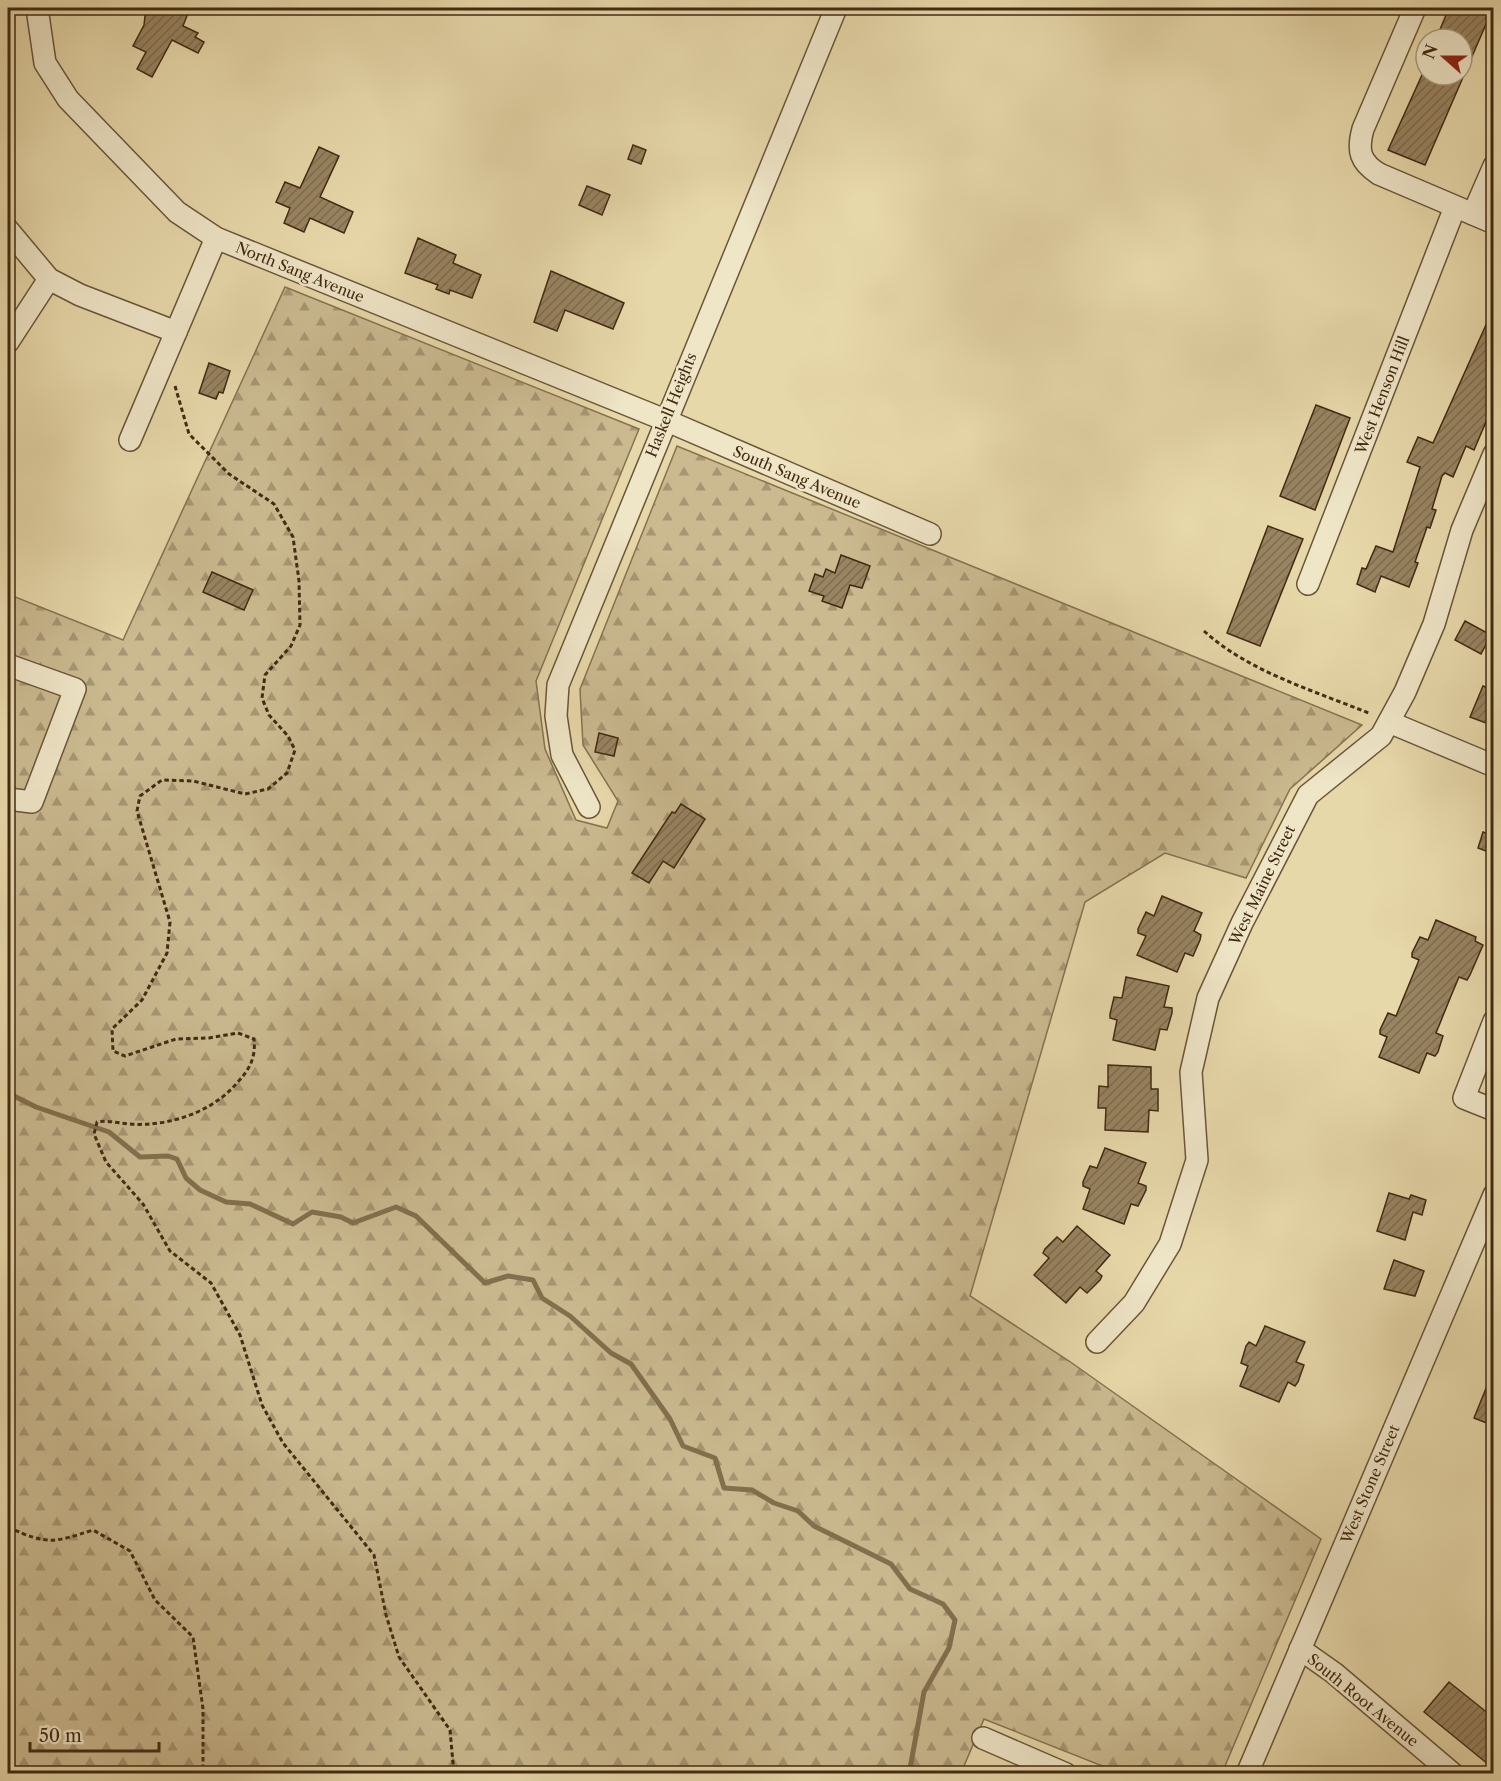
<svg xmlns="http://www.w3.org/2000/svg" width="1501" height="1781" font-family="'Libre Caslon Text',serif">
	<defs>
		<pattern id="forest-firs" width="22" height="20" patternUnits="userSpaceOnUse" patternTransform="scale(1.5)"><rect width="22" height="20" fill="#cbba90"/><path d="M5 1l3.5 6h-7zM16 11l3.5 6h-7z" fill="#a69774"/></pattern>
		<pattern id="building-hatch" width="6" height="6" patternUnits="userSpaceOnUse" patternTransform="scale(1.5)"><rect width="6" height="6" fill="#988461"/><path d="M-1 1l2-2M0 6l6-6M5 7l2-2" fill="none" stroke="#7e6c4f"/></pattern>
	</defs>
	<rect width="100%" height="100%" fill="#e7d8aa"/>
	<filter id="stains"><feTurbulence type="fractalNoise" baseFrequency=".00333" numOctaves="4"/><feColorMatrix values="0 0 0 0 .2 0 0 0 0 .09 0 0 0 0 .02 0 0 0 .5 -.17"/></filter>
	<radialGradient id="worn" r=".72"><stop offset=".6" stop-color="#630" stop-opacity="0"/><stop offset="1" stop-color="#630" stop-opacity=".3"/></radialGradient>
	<path fill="url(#forest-firs)" stroke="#867251" stroke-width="1.5" d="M285,287L639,429L536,681L545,749L576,820L607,828L618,801L583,745L580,689L677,446L1362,725L1290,789L1246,878L1165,853L1085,902L970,1296L1069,1361L1321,1539L1222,1773H1120L984,1719L961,1773H8V594L123,640Z"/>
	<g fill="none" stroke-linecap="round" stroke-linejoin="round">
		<path stroke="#836f4e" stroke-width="5" d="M8,1093L36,1107L109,1132L140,1157L168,1156L177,1159L186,1178L200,1190L226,1202L250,1204L293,1224L312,1212L341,1217L353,1223L396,1207L416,1216L485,1283L508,1276L533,1280L542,1298L570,1316L611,1353L631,1364L670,1419L683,1446L715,1458L724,1488L752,1490L774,1503L798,1511L814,1526L891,1564L910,1589L943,1604L955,1620L949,1648L924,1692L909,1774"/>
	</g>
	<g fill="url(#building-hatch)" stroke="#422a12" stroke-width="1.5">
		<path d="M169,8H190L183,26L198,33L195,37L204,42L198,53L172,40L152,77L137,69L146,52L133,46L144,25L145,16L154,9L165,14Z"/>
		<path d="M1449,8H1493L1425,165L1388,150L1422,75H1462V39H1436Z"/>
		<path d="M633,145L646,150L641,164L628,159Z"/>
		<path d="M319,147L339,156L320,197L353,212L344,233L310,218L304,232L284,223L290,208L276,202L285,182L300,188Z"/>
		<path d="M587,186L610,195L602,215L579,205Z"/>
		<path d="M418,238L456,255L453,263L481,275L472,298L450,290L449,294L436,289L438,285L405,273Z"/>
		<path d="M551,271L624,303L613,329L565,310L557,331L534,322Z"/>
		<path d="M1494,307V403L1474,450L1466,446L1453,477L1445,473L1442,476L1432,509L1436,510L1430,528L1427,527L1415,562L1418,563L1409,587L1381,576L1375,592L1357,584L1362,568L1366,569L1376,546L1393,552L1420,467L1407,462L1418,437L1433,443Z"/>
		<path d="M209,363L230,371L223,393L219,392L216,399L199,393Z"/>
		<path d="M1316,405L1350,418L1315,510L1280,496Z"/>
		<path d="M1268,526L1303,539L1260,646L1227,633Z"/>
		<path d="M841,555L870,566L862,588L850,585L842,608L822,601L824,596L809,591L815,574L823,577L826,569L835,573Z"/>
		<path d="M212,572L253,590L244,610L203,592Z"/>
		<path d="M1465,621L1491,635L1481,654L1455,640Z"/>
		<path d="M1483,686L1494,690V726L1470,717Z"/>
		<path d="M599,733L618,738L614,756L595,752Z"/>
		<path d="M681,804L705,819L674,868L663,861L649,883L632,873L672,812L675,813Z"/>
		<path d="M1483,832L1494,836V854L1478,848Z"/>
		<path d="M1162,896L1202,913L1194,931L1201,935L1200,940L1193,956L1185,953L1177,972L1137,955L1146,936L1138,933V929L1146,912L1154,916Z"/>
		<path d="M1436,920L1476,937L1475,941L1483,945L1470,975L1467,980L1459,977L1451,996L1436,1033L1443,1036L1438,1052L1435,1056L1427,1053L1419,1073L1379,1057L1387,1037L1380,1034V1030L1388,1013L1396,1016L1419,960L1412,957V953L1420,937L1428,940Z"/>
		<path d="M1126,977L1169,986L1164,1007L1172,1008V1013L1167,1030L1160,1029L1155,1050L1113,1040L1117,1020L1110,1018V1014L1114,997L1122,998Z"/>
		<path d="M1108,1065L1151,1067V1089H1158V1111L1149,1110L1148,1132L1105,1130L1106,1108H1098L1099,1086L1108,1087Z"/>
		<path d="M1105,1148L1146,1163L1138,1183L1146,1186V1190L1138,1206L1131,1204L1124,1224L1083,1209L1090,1189L1083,1186V1182L1090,1166L1097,1168Z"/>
		<path d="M1389,1193L1409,1199L1411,1195L1426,1200L1422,1215L1413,1212L1405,1240L1377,1231Z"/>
		<path d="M1077,1226L1110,1255L1096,1271L1102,1276L1100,1280L1087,1293L1080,1287L1066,1303L1034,1275L1049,1258L1043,1253L1045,1249L1057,1237L1063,1242Z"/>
		<path d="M1394,1260L1424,1271L1415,1296L1384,1289Z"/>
		<path d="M1265,1326L1305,1342L1296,1362L1304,1365L1298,1382L1295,1386L1288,1382L1279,1402L1240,1386L1248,1366L1241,1363L1246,1346L1249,1342L1256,1346Z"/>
		<path d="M1493,1371H1494V1426L1474,1418Z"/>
		<path d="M1449,1682L1494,1718V1769L1424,1712Z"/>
	</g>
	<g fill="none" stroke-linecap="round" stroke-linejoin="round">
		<defs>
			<g id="minor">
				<path d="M37,8L45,63L68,99L177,212L216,238L665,420L930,534"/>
				<path d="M1415,8L1363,129C1357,151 1360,162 1379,174L1494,223"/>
				<path d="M1473,214L1494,166"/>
				<path d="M8,230L49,279L80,295L176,332"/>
				<path d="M8,342L49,279"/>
				<path d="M130,440L216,238"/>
				<path d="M1308,584L1455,207"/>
				<path d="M8,665L75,689L32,802L8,799"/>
				<path d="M1389,722L1494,766"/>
				<path d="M589,807L562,755L556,716L558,685L836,8"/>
				<path d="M1494,1021L1464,1098L1494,1110"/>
				<path d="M1097,1342L1134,1303L1170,1244L1197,1160L1191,1072L1208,998L1242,923L1308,795L1381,736L1405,692L1434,624L1462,530L1494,454"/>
				<path d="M1300,1649L1334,1673L1453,1774"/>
				<path d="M983,1738L1066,1774"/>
				<path d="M1247,1774L1494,1195"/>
			</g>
		</defs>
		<use href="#minor" stroke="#6b5638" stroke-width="24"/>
		<g stroke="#422a12" stroke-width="3" stroke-dasharray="4.5 3" stroke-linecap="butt">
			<path d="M175,386L189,434L229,474L274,504L293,537L299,581L300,625L291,646L265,675L262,698L269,715L288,736L295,750L287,773L268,789L245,794L193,781L162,780L140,796L137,811L170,922L167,953L142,1000L112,1029L113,1051L125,1056L176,1039L209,1038L238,1033L254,1039C256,1059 249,1070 236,1084C211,1113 167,1127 129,1124C117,1123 109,1120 97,1122L94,1134L106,1162L143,1204L170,1251L211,1283L240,1335L262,1405L283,1443L374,1555L386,1615L399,1657L450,1730L454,1774"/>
			<path d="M1204,631C1249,672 1315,691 1371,714"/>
			<path d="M8,1527C47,1545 53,1543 93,1530L130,1551L155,1600L193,1637L203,1709V1774"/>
		</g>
		<use href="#minor" stroke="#efe6c8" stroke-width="21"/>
	</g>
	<g text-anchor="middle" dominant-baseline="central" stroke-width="5" stroke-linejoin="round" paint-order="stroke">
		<g font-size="15" fill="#422a12" stroke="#efe6c8">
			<text transform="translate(300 272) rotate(22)">North Sang Avenue</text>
			<text transform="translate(1382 395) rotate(-69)">West Henson Hill</text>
			<text transform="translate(671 405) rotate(-68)">Haskell Heights</text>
			<text transform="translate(797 477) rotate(23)">South Sang Avenue</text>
			<text transform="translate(1262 885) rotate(-64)">West Maine Street</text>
			<text transform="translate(1370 1484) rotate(-67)">West Stone Street</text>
			<text transform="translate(1363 1700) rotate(39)">South Root Avenue</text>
		</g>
	</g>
	<rect width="1501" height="1781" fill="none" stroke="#e7d8aa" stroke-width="30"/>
	<rect x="9" y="9" width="1483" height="1763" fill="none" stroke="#422a12" stroke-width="3"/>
	<rect x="15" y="15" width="1471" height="1751" fill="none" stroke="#422a12" stroke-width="1.5"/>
	<g transform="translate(1444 57) rotate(291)"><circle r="28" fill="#efe6c8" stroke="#aa9b7f" stroke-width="1.5"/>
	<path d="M0-4.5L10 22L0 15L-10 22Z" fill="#8f2418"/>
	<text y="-9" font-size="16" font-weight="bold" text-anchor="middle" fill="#422a12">N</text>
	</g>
	<path d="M30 1742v9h129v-9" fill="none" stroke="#422a12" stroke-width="3"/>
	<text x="39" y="1742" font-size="18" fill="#422a12" stroke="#efe6c8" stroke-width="4.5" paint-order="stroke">50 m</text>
	<rect width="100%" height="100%" filter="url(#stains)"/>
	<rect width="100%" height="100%" fill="url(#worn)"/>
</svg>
